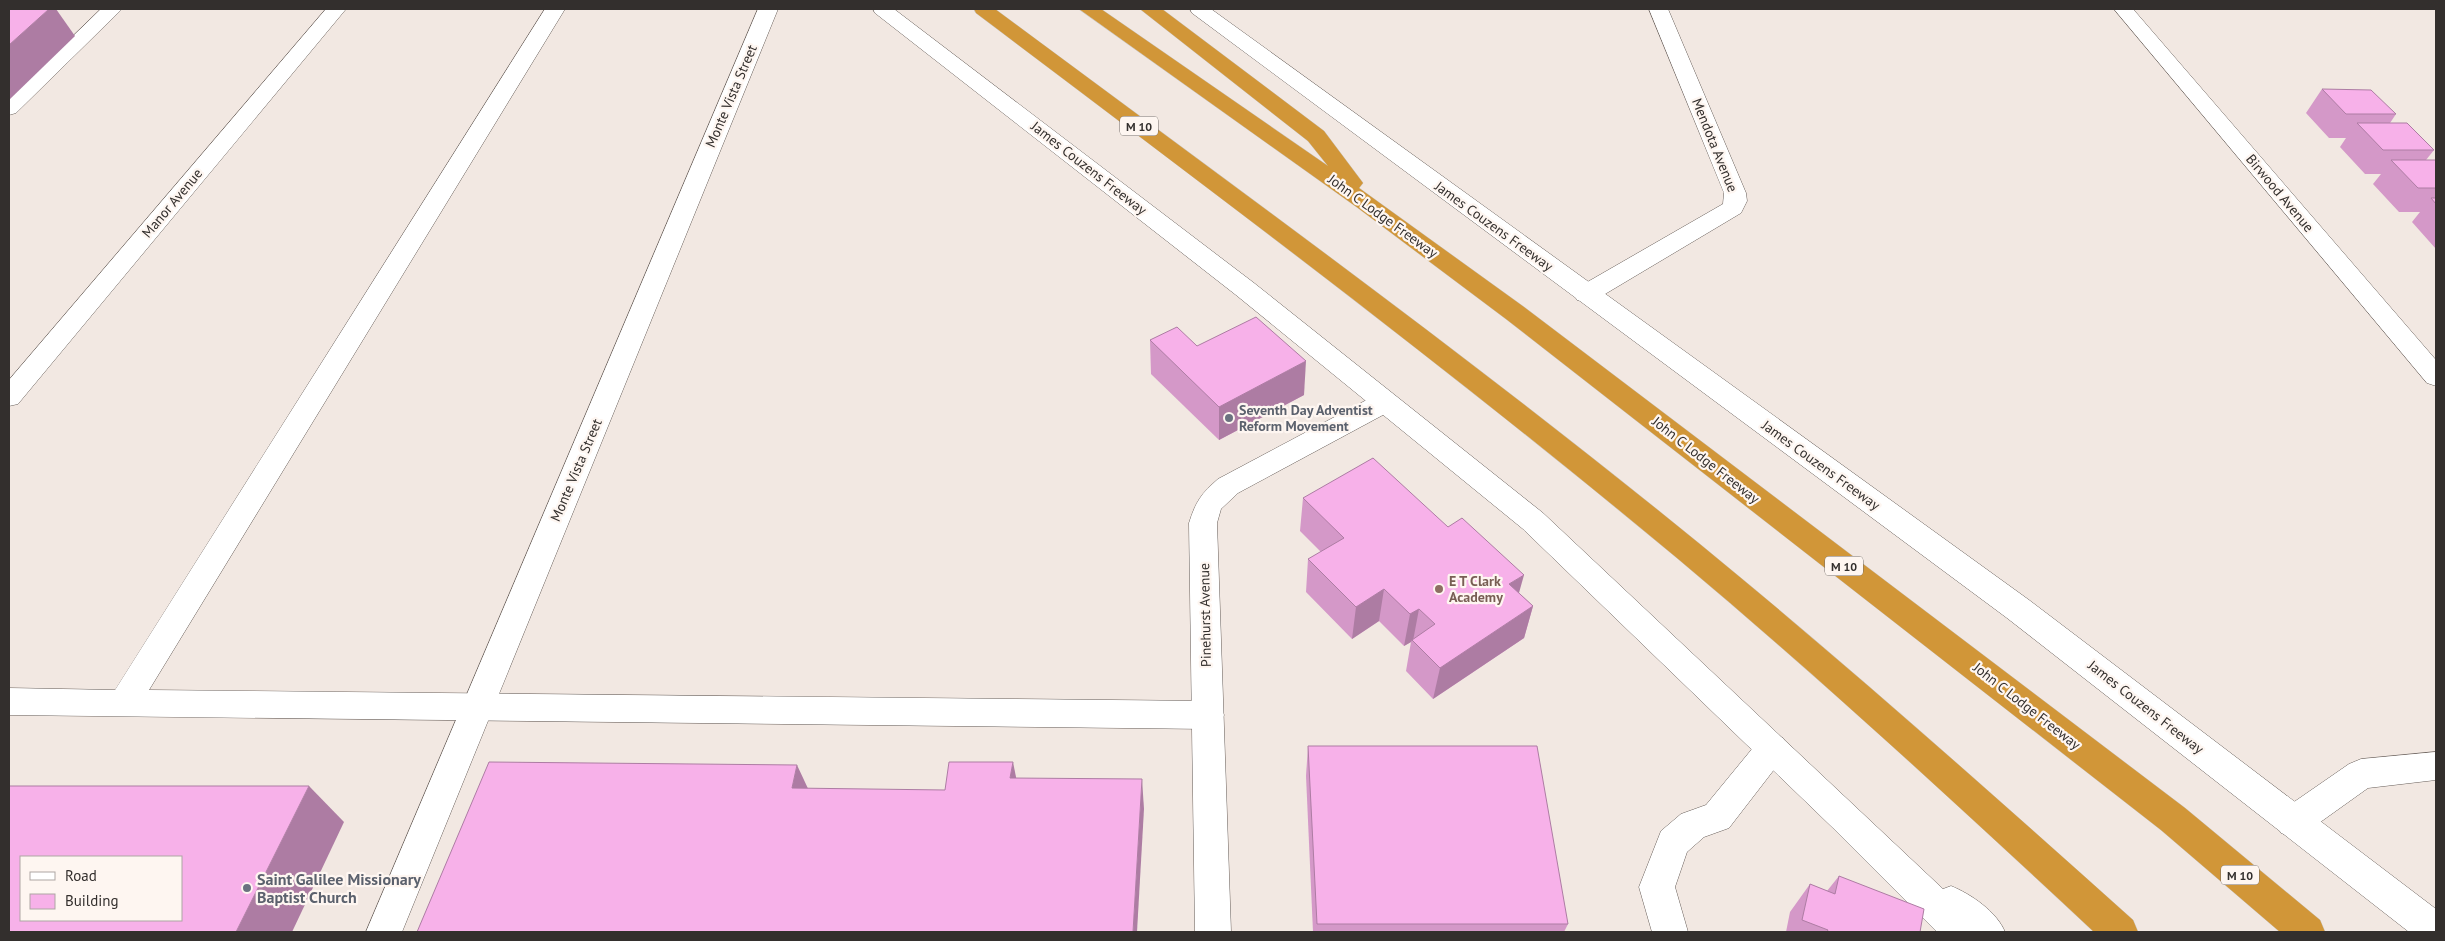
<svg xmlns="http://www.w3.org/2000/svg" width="2445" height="941" font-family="'PT Sans',sans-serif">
	<rect width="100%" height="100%" fill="#f2e8e2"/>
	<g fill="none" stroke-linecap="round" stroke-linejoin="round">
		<defs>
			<g id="service">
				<path d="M101,9H122L16,113L9,115V98Z"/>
				<path d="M545,9H565L149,690L1208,701L1219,705L1224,715L1219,725L1208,729L9,715V688L115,690Z"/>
				<path d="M1772,734L1783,738L1788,748L1783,758L1729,828L1704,837L1687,852L1675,887L1688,932H1652L1639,887L1661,831L1681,814L1706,805L1761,738Z"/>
				<path d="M2436,752V780L2368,788L2305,833L2293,837L2281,833L2276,822L2281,811L2349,764L2361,759Z"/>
			</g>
			<g id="minor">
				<path d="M326,9H346L18,404L9,406V380Z"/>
				<path d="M758,9H778L402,932H366Z"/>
				<path d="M1649,9H1668L1746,193L1747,201L1741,213L1595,300L1586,302L1577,300L1574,294L1577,288L1723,204L1724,193Z"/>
				<path d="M2114,9H2133L2436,360V386L2427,383Z"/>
				<path d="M1385,393L1394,395L1398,402L1394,409L1238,493L1221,509L1217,523L1231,932H1195L1189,523C1196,501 1201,494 1218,479L1376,395Z"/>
			</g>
			<g id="secondary">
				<path d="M873,9H894L1254,283L1543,513L1943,889L1951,886C1971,894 1997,912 2005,932H1937L1833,828L1523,529L1236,295L875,13Z"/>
				<path d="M1190,9H1211L2029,600L2436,909V932H2409L2007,618L1192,13Z"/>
			</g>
			<g id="motorway">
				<path d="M974,9H995C1232,185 1472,358 1701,545C1849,666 1991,793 2133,920L2138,932H2094C1958,805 1820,678 1677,558C1450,369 1212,191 976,13Z"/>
				<path d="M1079,9H1101L1328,166L1308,141L1140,9H1162L1324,131L1363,183L1359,188L1524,307L2185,808L2320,920L2325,932H2280L2161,830L1506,319L1358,208Z"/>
			</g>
		</defs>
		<use href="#service" stroke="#675e59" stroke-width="1"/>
		<use href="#minor" stroke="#675e59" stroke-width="1"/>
		<use href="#secondary" stroke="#675e59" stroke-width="1"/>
		<use href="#motorway" stroke="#cac9c8" stroke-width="1"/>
		<use href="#service" fill="#fff" fill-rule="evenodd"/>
		<use href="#minor" fill="#fff" fill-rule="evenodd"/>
		<use href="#secondary" fill="#fff" fill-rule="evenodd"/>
		<use href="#motorway" fill="#d19638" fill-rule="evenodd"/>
	</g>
	<g fill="#d498c8">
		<path d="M2322,89L2396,114L2390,123L2434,150L2426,160L2436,188V249L2412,222L2420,212H2399L2373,184L2381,174H2365L2340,147L2346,138H2329L2306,113Z"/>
		<path d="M1150,340L1197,346L1304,395L1219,440L1151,374Z"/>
		<path d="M1303,498L1519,593L1533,606L1524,638L1433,699L1406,671L1411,642L1404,646L1379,621L1352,639L1306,592L1308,559L1321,552L1300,531Z"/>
		<path d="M1308,746L1568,924L1564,932H1313L1306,776Z"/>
		<path d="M1839,876L1920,932H1786L1790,912L1810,884L1827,891Z"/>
	</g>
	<g fill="#ad7ca3">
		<path d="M49,9H56L75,36L9,100V45Z"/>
		<path d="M1306,361L1304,395L1219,440V407Z"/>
		<path d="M1524,575L1515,607L1509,584Z"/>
		<path d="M1384,589L1379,621L1352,639L1356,607Z"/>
		<path d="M1533,606L1524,638L1433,699L1440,668Z"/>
		<path d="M1419,609L1413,641L1412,640L1411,642L1404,646L1410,614Z"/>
		<path d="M1013,762L1019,792L1010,778Z"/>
		<path d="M797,765L811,795L792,788Z"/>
		<path d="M1142,779L1144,809L1137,932H1133Z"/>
		<path d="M309,786L344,822L292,932H236Z"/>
	</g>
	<g fill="#f7b1e9" stroke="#ad7ca3" fill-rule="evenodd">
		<path d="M9,9H49L9,45Z"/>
		<path d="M2322,89L2371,90L2396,114H2346Z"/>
		<path d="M2357,123H2407L2434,150H2383Z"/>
		<path d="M2391,160H2436V188H2418Z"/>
		<path d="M2431,198H2436V204Z"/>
		<path d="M1256,317L1306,361L1219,407L1150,340L1177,327L1197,346Z"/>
		<path d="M1373,458L1448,527L1462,518L1524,575L1509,584L1533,606L1440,668L1412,640L1435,624L1419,609L1410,614L1384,589L1356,607L1308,559L1344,538L1303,498Z"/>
		<path d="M1308,746H1537L1568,924H1317Z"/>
		<path d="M489,762L797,765L792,788L945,790L949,762H1013L1010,778L1142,779L1133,932H417Z"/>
		<path d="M9,786H309L236,932H9ZM21,857H181V920H21Z"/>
		<path d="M1839,876L1924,909L1920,932H1827L1828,930L1802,920L1810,884L1835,894Z"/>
	</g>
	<g fill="#6b7280" stroke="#fef6f1" stroke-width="2">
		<circle cx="1229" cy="418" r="5"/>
		<circle cx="247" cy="888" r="5"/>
	</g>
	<circle fill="#8d6e63" stroke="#fef6f1" stroke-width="2" cx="1439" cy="589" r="5"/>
	<g text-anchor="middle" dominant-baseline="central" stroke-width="4.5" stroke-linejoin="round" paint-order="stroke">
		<g fill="#fef6f1" stroke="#706b68" stroke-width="1">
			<rect x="1120" y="116.5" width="38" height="19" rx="4"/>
			<rect x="1825" y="556.5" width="38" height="19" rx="4"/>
			<rect x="2221" y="865.5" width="38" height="19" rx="4"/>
		</g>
		<g font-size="12" font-weight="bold" fill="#332f2d">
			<text x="1139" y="126">M 10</text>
			<text x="1844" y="566">M 10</text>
			<text x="2240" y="875">M 10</text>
		</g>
		<g font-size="14" fill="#332f2d" stroke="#fef6f1">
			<text transform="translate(731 96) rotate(-67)">Monte Vista Street</text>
			<text transform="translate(1715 145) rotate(68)">Mendota Avenue</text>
			<text transform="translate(1089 168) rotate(38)">James Couzens Freeway</text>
			<text transform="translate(2280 193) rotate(50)">Birwood Avenue</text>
			<text transform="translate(172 203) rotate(-50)">Manor Avenue</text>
			<text transform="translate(1383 216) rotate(36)">John C Lodge Freeway</text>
			<text transform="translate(1494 226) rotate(36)">James Couzens Freeway</text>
			<text transform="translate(1706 460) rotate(38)">John C Lodge Freeway</text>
			<text transform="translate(1821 465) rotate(36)">James Couzens Freeway</text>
			<text transform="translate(576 470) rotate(-67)">Monte Vista Street</text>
			<text transform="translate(1205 615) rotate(-91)">Pinehurst Avenue</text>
			<text transform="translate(2027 706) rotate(38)">John C Lodge Freeway</text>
			<text transform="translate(2146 707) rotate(38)">James Couzens Freeway</text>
		</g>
		<g font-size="14" font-weight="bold" fill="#5b616d" stroke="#fef6f1" text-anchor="start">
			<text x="1239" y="410">Seventh Day Adventist<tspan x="1239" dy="16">Reform Movement</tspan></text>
		</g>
		<g font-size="14" font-weight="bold" fill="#785e54" stroke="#fef6f1" text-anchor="start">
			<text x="1449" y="581">E T Clark<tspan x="1449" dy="16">Academy</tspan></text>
		</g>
		<g font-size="16" font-weight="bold" fill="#5b616d" stroke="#fef6f1" text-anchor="start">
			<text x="257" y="879">Saint Galilee Missionary<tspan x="257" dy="18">Baptist Church</tspan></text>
		</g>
	</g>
	<rect width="2445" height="941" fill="none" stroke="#332f2d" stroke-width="20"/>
	<rect x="20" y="856" width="162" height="65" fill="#fef6f1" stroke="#ada6a3"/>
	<rect x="30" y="872" width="25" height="8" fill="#ffffff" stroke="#ada6a3"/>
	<text x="65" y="881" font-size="15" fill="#332f2d">Road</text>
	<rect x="30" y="894" width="25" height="15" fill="#f7b1e9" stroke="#ada6a3"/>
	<text x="65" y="906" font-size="15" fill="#332f2d">Building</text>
</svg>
